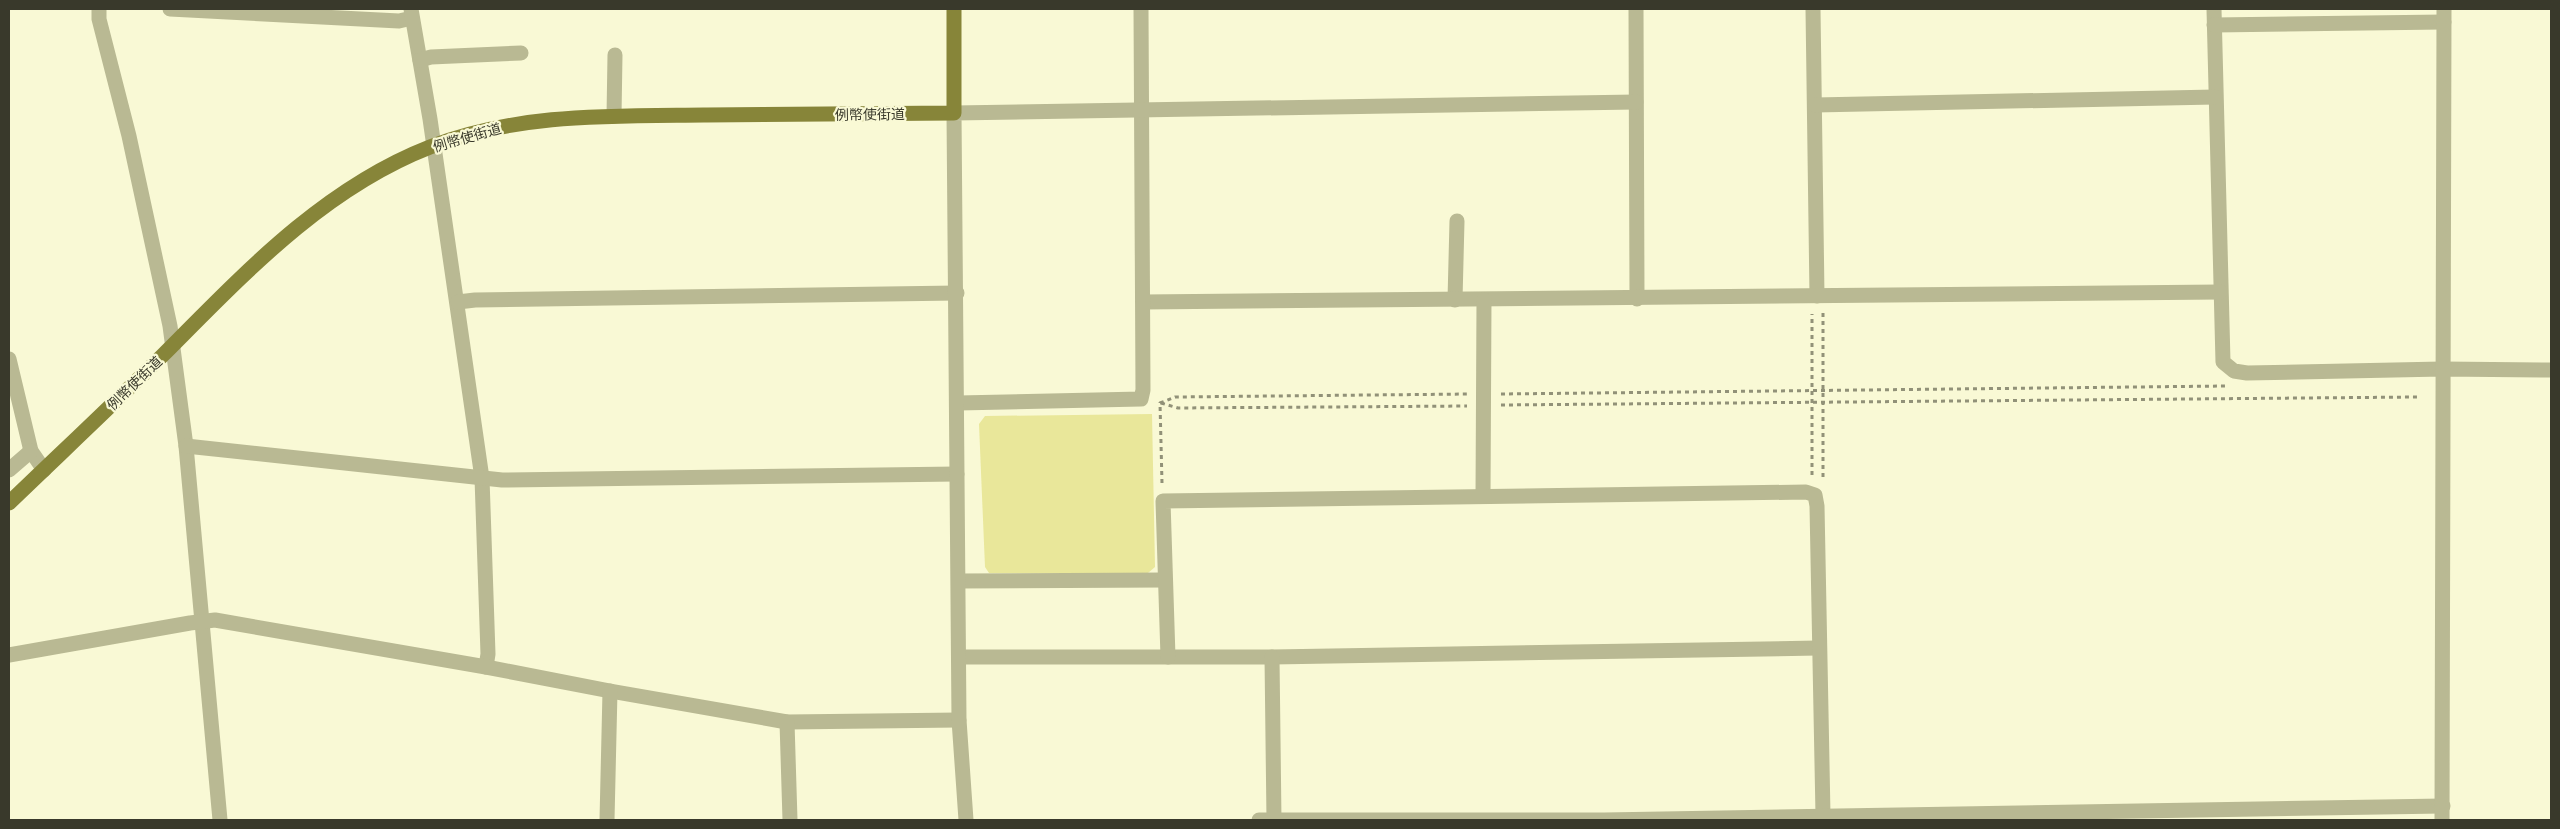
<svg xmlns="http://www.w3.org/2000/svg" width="2560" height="829" font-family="Barlow,'Noto Sans JP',sans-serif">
	<rect width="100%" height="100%" fill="#f9f9d5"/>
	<path fill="#e9e79a" d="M1152,414L1155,567L1148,573H989L985,567L979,424L985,416Z"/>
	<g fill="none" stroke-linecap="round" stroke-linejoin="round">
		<g stroke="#919178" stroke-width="3" stroke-dasharray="4 4" stroke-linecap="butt">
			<path d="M1823,313V479"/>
			<path d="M1501,394L2225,386"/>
			<path d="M1161,403L1178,408L1467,406"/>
			<path d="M1501,405L2417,397"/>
			<path d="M1812,475V314"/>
			<path d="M1162,483L1160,403L1175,397L1468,394"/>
		</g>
		<g stroke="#b9b993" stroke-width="15">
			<path d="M99,9V19L129,136L170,326L186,446L220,820"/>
			<path d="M170,9L399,21L412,18"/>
			<path d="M411,9L430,119L482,478L488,654L486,667"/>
			<path d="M1636,9L1637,299"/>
			<path d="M1813,9L1817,296"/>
			<path d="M2214,9L2223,362L2234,371L2247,373L2442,369L2551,370"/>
			<path d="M2214,25L2444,22"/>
			<path d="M420,60L431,57L521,53"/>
			<path d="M1815,105L2215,97"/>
			<path d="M614,116L615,55"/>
			<path d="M1455,300L1457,221"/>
			<path d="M458,302L475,300L957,293"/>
			<path d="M1143,302L2220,292"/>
			<path d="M9,359L31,451L44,470"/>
			<path d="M958,403L1141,399L1143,390L1141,9"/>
			<path d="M186,446L502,480L957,474"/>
			<path d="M9,470L31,451"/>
			<path d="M1483,496L1484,300"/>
			<path d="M959,581L1165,580"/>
			<path d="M9,655L190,623L215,620L486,667L610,691L787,722L959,720"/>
			<path d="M960,657H1272L1818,648"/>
			<path d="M1168,657L1163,501L1806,492L1815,495L1817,506L1823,815"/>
			<path d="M1272,657L1274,820"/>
			<path d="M787,722L790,820"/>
			<path d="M607,820L610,691"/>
			<path d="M966,820L959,720L954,113L1636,102"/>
			<path d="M1259,820H1604L2443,806"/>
			<path d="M2442,820L2444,9"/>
		</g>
		<path stroke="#878539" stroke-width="15" d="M9,503C60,454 111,406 162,356C242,276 322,189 430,147C518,113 611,116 704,115C787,114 870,114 954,113V9"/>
	</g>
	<g text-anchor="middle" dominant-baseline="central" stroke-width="4.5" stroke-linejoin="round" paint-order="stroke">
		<g font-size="14" fill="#39392b" stroke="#f9f9d5">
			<text transform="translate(870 114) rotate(-1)">例幣使街道</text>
			<text transform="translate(467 137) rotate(-16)">例幣使街道</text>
			<text transform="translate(134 383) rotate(-44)">例幣使街道</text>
		</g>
	</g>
	<rect width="2560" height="829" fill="none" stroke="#39392b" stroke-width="20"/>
</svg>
